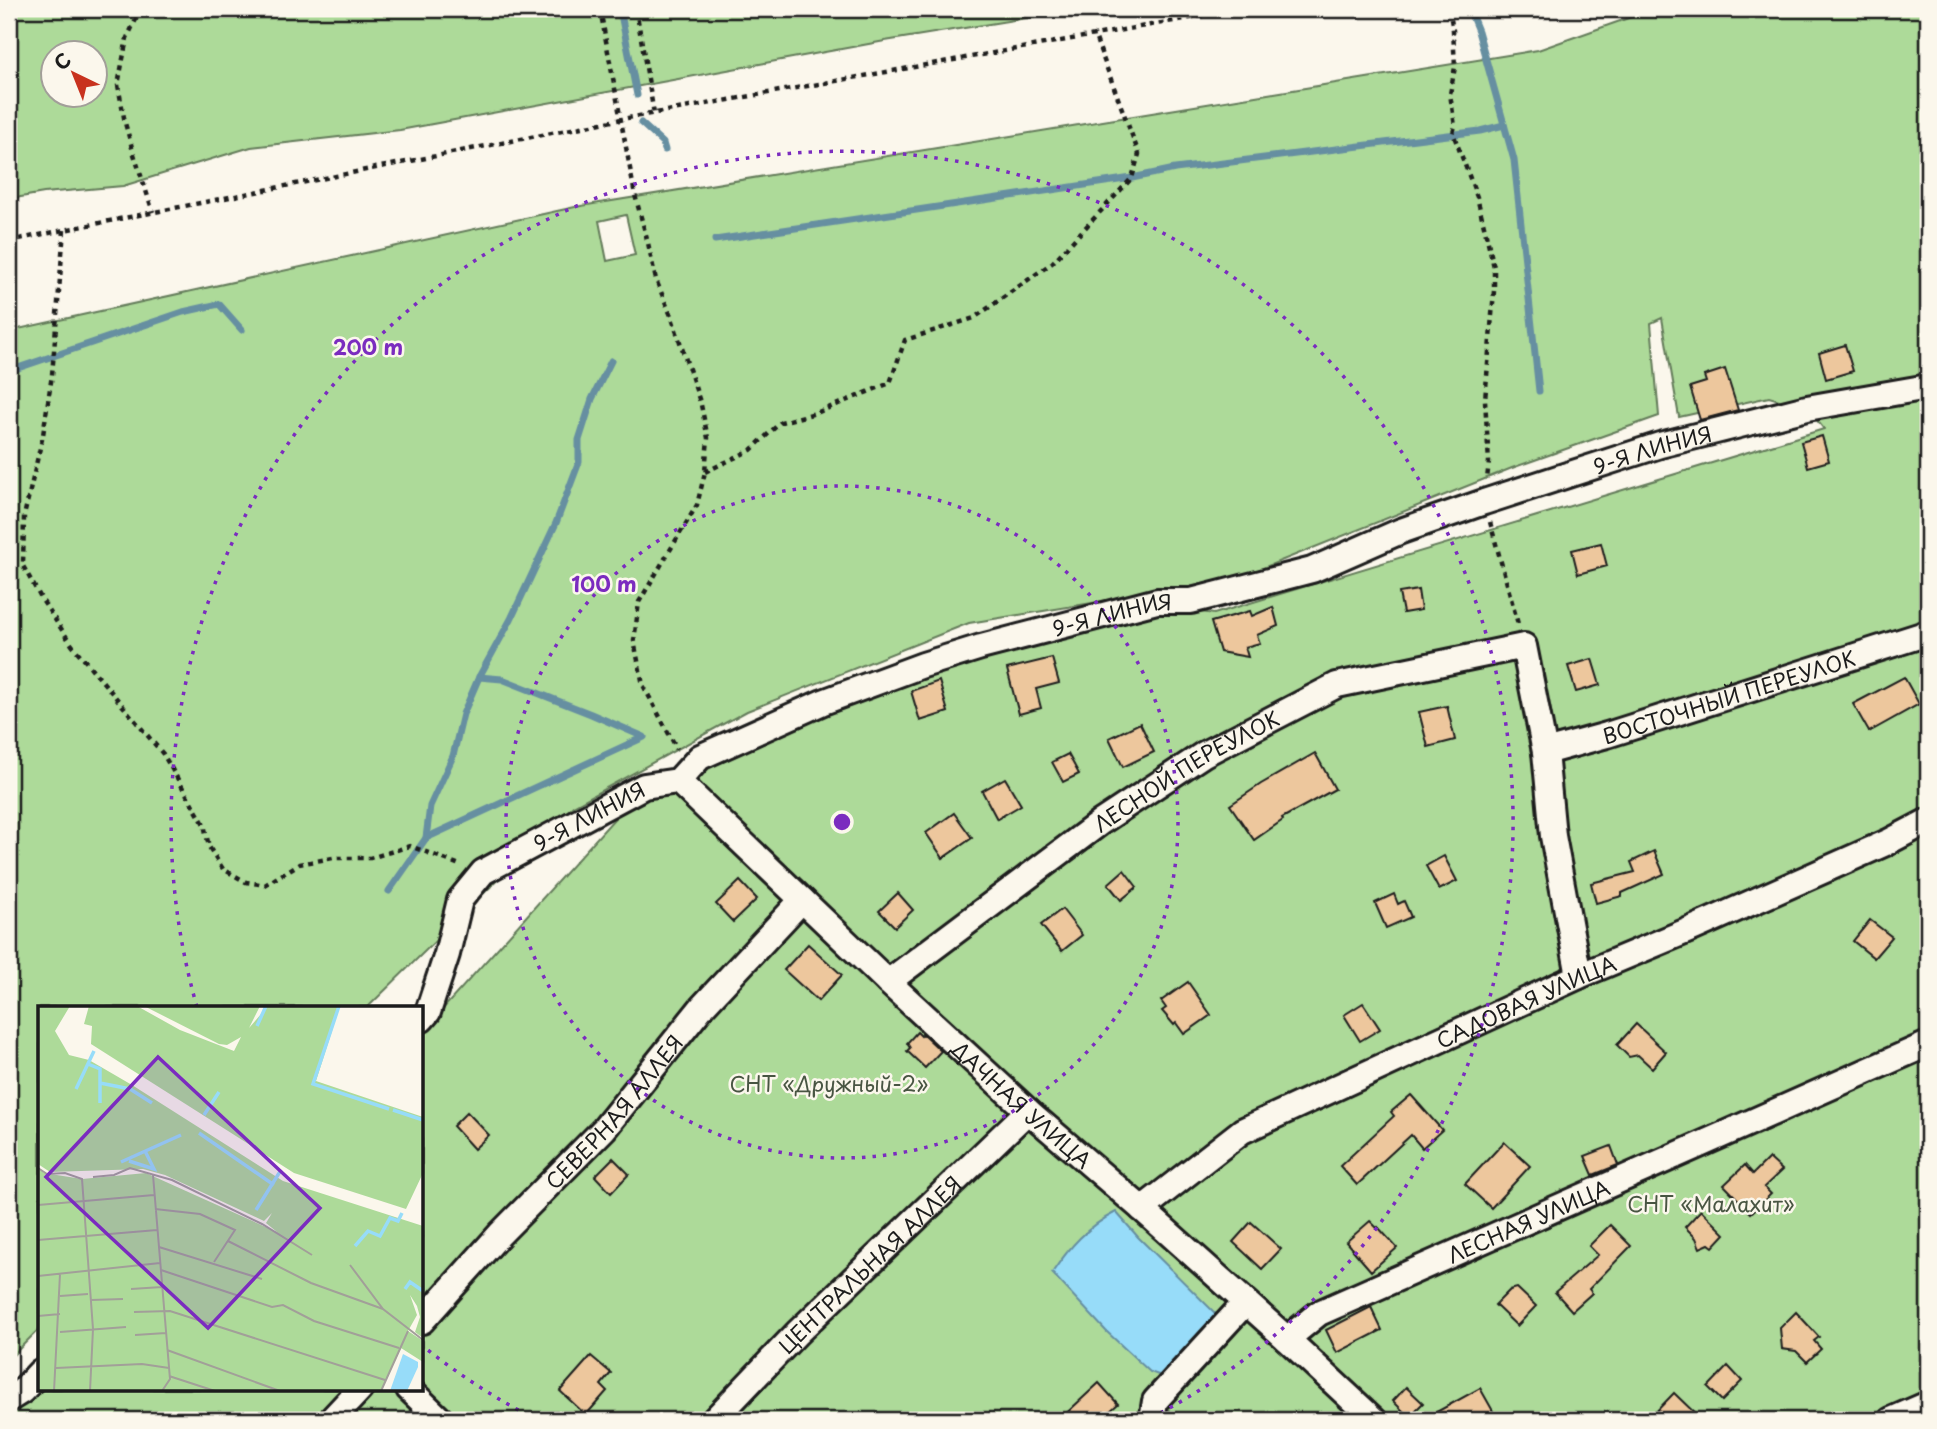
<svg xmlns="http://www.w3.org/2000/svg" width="1937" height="1429" font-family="'Playpen Sans',sans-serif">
	<rect width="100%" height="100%" fill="#fbf7ec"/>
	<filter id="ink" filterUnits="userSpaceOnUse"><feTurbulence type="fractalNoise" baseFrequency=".0143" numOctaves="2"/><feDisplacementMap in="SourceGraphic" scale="14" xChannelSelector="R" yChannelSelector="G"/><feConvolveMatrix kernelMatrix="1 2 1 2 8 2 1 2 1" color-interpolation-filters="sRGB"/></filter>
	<g filter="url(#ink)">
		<g fill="#adda99" stroke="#647b5a" stroke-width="2" fill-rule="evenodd">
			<path d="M9,9H1081L885,41L400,130L251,147L123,186L44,193L9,199ZM94,52V94H52V52Z"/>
			<path d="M1654,9H1928V1420H1170L1169,1401L1152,1420H9V1399L40,1389H422V1032L622,810L710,765L885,689L1154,605L1214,614L1824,429L1807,408L1769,397L1679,417L1662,318L1651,323L1659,416L1512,468L1233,580L969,623L747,711L573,806L368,1007H40V1328L9,1359V331L575,207L1538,50ZM626,215L635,255L607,261L599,221Z"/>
		</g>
		<path fill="#97dcf9" stroke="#668fa1" stroke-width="2" d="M1116,1212L1138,1237L1215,1313L1213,1324L1164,1377L1150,1372L1106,1331L1052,1273C1070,1246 1087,1227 1116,1212Z"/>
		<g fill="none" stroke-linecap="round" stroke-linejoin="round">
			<g stroke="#668fa1" stroke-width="7">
				<path d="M620,9L637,95"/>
				<path d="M1469,9L1478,31L1514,160L1539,391"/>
				<path d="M641,123L663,143L665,150"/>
				<path d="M715,240L1132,178L1175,169L1480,131L1504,125"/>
				<path d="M9,371L183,312L219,304L242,330"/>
				<path d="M426,838L644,737L591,714L502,679L479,677"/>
				<path d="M389,891L426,838L430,806L453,756L463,714L479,677L511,619L556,523L579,462V440L592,399L611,361"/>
			</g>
		</g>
		<g fill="#edc79d" stroke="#1c1c1c" stroke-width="2">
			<path d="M1845,345L1853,371L1826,379L1819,353Z"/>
			<path d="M1725,369L1738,410L1700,420L1690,387L1706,382L1704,376Z"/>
			<path d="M1822,436L1829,461L1808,467L1801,442Z"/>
			<path d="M1601,543L1607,566L1578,574L1572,550Z"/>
			<path d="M1418,590L1421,610L1403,613L1399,593Z"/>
			<path d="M1273,607L1278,626L1257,635L1260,643L1245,647L1248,657L1220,652L1211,622L1250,611L1252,616Z"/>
			<path d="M1052,658L1059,683L1036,689L1041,708L1019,714L1007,669Z"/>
			<path d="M1592,659L1600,685L1576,692L1568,666Z"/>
			<path d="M1904,677L1919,704L1869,732L1853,704Z"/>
			<path d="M939,681L948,712L920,721L911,691Z"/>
			<path d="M1447,706L1455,740L1428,747L1419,712Z"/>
			<path d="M1140,723L1154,752L1123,767L1109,738Z"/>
			<path d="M1315,753L1335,789L1282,818L1283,820L1254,840L1230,805L1261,784Z"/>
			<path d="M1068,754L1079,774L1063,782L1052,762Z"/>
			<path d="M1005,778L1021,805L997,819L982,791Z"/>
			<path d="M954,813L972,838L943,858L926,833Z"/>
			<path d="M1654,851L1664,874L1622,893V896L1596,903L1591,883L1635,872L1631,862Z"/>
			<path d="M1444,856L1457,881L1439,890L1426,866Z"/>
			<path d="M1124,870L1137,887L1121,900L1108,884Z"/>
			<path d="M740,881L757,899L733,922L716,904Z"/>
			<path d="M898,893L913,910L895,927L879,911Z"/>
			<path d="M1394,894L1398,904L1404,901L1411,917L1386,928L1375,903Z"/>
			<path d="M1062,909L1082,935L1062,951L1041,925Z"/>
			<path d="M1870,920L1892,937L1874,958L1853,941Z"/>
			<path d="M808,944L842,975L818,1001L784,970Z"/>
			<path d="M1188,982L1211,1015L1184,1034L1176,1023L1174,1025L1162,1011L1166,1008L1161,1001Z"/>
			<path d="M1363,1003L1380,1029L1360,1041L1344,1015Z"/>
			<path d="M1636,1024L1666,1052L1652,1068L1638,1055L1629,1057L1617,1045Z"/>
			<path d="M917,1032L921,1036L923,1034L941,1051L925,1068L907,1051L910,1048L907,1043Z"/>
			<path d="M1411,1095L1442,1130L1422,1148L1411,1135L1357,1185L1340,1166L1394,1116L1391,1112Z"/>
			<path d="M467,1112L489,1135L474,1149L453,1126Z"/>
			<path d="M1504,1142L1530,1166L1491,1208L1465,1184Z"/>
			<path d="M1611,1146L1618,1165L1593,1175L1585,1156Z"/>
			<path d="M613,1158L629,1174L611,1193L595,1176Z"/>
			<path d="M1769,1158L1782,1170L1764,1187L1771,1194L1751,1213L1724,1185L1745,1165L1753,1174Z"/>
			<path d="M1701,1210L1725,1234L1713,1247L1709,1244L1700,1248L1696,1238L1685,1227Z"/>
			<path d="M1370,1221L1377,1228L1378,1227L1397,1248L1371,1271L1346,1242Z"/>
			<path d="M1251,1222L1281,1249L1262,1269L1233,1242Z"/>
			<path d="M1610,1225L1631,1246L1589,1289L1592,1293L1572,1311L1555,1292L1598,1255L1589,1246Z"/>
			<path d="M1517,1288L1536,1306L1517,1326L1495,1305L1510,1290Z"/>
			<path d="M1371,1307L1382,1330L1337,1353L1326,1330Z"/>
			<path d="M1796,1312L1819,1337L1814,1341L1821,1349L1807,1362L1796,1351L1782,1349L1780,1328Z"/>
			<path d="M591,1356L611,1373L601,1385L607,1391L586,1415L560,1391Z"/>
			<path d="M1728,1366L1742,1381L1722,1401L1708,1387Z"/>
			<path d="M1099,1383L1118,1404L1100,1420H1059Z"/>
			<path d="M1406,1387L1423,1403L1409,1417L1393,1401Z"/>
			<path d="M1480,1388L1493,1411L1476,1420H1422Z"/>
			<path d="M1674,1393L1702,1420H1648Z"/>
		</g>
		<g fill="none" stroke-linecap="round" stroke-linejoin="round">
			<defs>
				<g id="minor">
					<path id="s1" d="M1545,752L1607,735L1928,633"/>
					<path id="s2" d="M678,781L888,982L1028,1111L1142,1209L1287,1339L1374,1420"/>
					<path id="s3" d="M888,982L1101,822L1204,754L1337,685L1524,646L1545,752L1553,836L1579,976"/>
					<path id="s4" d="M422,1019L428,1012L447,954L460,900L483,872L644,786L678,781L700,757L823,702L923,665L981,647L1157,601H1191L1312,570L1401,531L1484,502L1660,445L1807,408L1928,387"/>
					<path id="s5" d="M1142,1209L1242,1131L1579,976L1694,928L1888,842L1928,821"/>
					<path id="s6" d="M422,1321L500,1234L604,1129L702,1007L802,900"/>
					<path id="s7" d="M1287,1339L1319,1313L1928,1044"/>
					<path d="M409,1389L441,1420"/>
					<path d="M9,1399L22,1391L40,1372"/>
					<path d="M331,1420L360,1389"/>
					<path id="s8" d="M714,1420L797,1333L1028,1111"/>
					<path d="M1152,1420L1155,1401L1245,1303"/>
					<path d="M1891,1420L1928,1404"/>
				</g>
			</defs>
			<use href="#minor" stroke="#1c1c1c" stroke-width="30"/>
			<g stroke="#1c1c1c" stroke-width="4.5" stroke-dasharray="5 5" stroke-linecap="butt">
				<path d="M141,9L127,38L118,85L125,123L133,151L153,212"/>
				<path d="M600,9L635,195L648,243L656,280L672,318L701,405L708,438L705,472L697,505L639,602L634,641L643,685L677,749"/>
				<path d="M636,9L654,114"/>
				<path d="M1449,9L1453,30L1455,67L1450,94L1455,126L1453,133L1477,197L1494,267V291L1485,400L1489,462L1487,479"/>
				<path d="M64,230L52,375L43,435L24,516L23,566L42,600L72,645L163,754L204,824L209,847L223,869L246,882L265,885L299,864L333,858H370L410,846L460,865"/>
				<path d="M9,241L622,119L1241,9"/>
				<path d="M705,472L751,450L781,422L816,413L890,383L905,340L974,318L1052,263L1132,178L1139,154L1094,34"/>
				<path d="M1490,522L1518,624"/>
			</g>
			<use href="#minor" stroke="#fbf7ec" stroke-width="24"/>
		</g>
	</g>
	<g fill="none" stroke="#7b2cbf" stroke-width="3.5" stroke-dasharray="3.5 7">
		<circle cx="842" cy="822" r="336"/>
		<path d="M537 1420A671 671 0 0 1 424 1347M197 1007A671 671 0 1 1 1147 1420"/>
	</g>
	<g text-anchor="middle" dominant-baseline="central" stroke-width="5" stroke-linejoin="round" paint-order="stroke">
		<g font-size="21" fill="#1c1c1c" stroke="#fbf7ec">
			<text stroke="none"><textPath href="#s4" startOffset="1416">9-Я ЛИНИЯ</textPath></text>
			<text stroke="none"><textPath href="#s4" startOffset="849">9-Я ЛИНИЯ</textPath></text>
			<text stroke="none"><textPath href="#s1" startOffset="192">ВОСТОЧНЫЙ ПЕРЕУЛОК</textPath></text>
			<text stroke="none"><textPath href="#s3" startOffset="366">ЛЕСНОЙ ПЕРЕУЛОК</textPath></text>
			<text stroke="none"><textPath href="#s4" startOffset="282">9-Я ЛИНИЯ</textPath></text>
			<text stroke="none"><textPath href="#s5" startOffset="439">САДОВАЯ УЛИЦА</textPath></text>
			<text stroke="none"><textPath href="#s2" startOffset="472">ДАЧНАЯ УЛИЦА</textPath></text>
			<text stroke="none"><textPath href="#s6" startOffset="284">СЕВЕРНАЯ АЛЛЕЯ</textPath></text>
			<text stroke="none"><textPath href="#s7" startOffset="270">ЛЕСНАЯ УЛИЦА</textPath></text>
			<text stroke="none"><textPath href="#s8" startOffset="220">ЦЕНТРАЛЬНАЯ АЛЛЕЯ</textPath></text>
		</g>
		<g font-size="21" fill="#485542" stroke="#fbf7ec">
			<text x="829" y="1083">СНТ «Дружный-2»</text>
			<text x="1711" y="1203">СНТ «Малахит»</text>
		</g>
	</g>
	<g transform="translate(38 1006)">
		<rect width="385" height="385" fill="#fbf7ec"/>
		<path d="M0,0H32L17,25L31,49L51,54L94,79L245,175L385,220V332L377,326L382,311L379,300L372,289L379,309L370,325L385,335V356L363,342L343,385H0V162L6,167L44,173L108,167L239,226L228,217L234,207L226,215L127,169L105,163L12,166L0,158ZM51,0H99L142,24L196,45L203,31L189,39L181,38L106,0H222L211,22L230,0H302L278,75L385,111V167L368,203L256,167L53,38L54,20L46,18Z" fill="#adda99"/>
		<path d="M365,348L380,356V361L369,385H352Z" fill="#97dcf9"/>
		<path fill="none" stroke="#97dcf9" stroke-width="3.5" d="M301,0L275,78L351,103M219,20L228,0M50,58L62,63V97M62,77L92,83L114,97M38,83L56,45M355,104L385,114M166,109L181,86M161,127L236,179M91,155L116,163L107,145M83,156L143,129M218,204L243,164M317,240L330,225L342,230L352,212L360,215L364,207M367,283L372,276L385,285"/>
		<path fill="none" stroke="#a29f99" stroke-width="2" d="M0,162L9,168L27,167L44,173L55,323L52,385M115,169L132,373L124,385M55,171L76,169L92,162L134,174L224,218L274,249M0,199L116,189M117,203L162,208L197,224L176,256M0,234L119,224M190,235L273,277L345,303M121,241L224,273M312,259L345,303L385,334M123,264L234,301L245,299L276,315L361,342M0,270L122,257M93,283L124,281M22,290L50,288M53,294L85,293M96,306L132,305L347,374M0,310L22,308M22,326L88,321M97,329L128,327M129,344L242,385M18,362L104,358L131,362M131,370L177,385M16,385L22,268M343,385L370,325"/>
		<path fill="#7b2cbf" fill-opacity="0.15" stroke="#7b2cbf" stroke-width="3.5" d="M120,51L282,202L170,322L8,171Z"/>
		<rect width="385" height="385" fill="none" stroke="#1c1c1c" stroke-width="3.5"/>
	</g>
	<circle cx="842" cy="822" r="10" fill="#7b2cbf" stroke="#fbf7ec" stroke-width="3.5"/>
	<g font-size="21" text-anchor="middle" font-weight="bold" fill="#7b2cbf" stroke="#fbf7ec" stroke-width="5" stroke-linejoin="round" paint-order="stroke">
		<text x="368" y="355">200 m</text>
		<text x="604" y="592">100 m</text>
	</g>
	<rect width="1937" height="1429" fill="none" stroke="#fbf7ec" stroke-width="35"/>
	<rect x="18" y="18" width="1902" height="1394" fill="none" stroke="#1c1c1c" stroke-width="2.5" filter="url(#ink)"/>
	<g transform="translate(74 74) rotate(317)"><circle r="33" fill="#fbf7ec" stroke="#a29f99" stroke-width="2"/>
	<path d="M0-5L12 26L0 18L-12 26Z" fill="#c8321e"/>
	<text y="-10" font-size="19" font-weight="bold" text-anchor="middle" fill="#1c1c1c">С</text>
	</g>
</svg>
